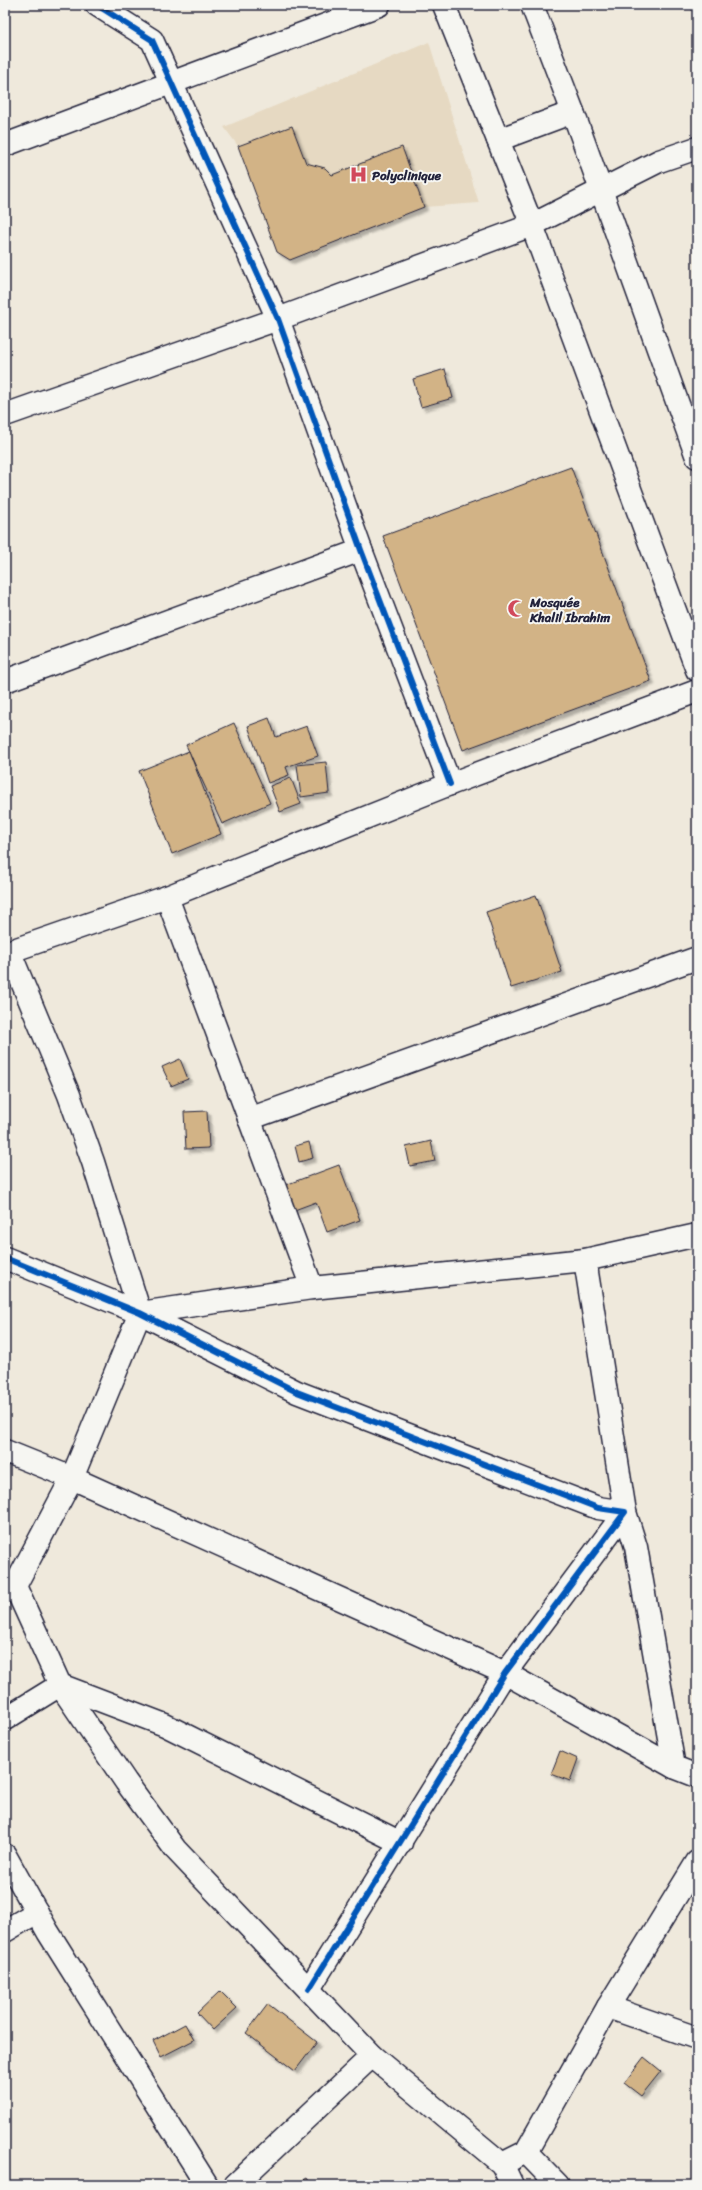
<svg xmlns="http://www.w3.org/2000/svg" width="702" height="2190" font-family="Sriracha,sans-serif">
	<defs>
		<filter id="shadow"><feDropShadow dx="3.5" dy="3.5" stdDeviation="1" flood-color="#0004"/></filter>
	</defs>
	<rect width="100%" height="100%" fill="#efe9dc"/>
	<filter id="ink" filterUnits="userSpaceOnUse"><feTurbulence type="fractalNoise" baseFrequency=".025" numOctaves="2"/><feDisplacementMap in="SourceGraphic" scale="8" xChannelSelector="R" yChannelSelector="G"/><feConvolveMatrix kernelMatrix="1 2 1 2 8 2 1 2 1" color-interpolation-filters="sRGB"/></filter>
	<g filter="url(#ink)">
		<path fill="#e6d9c2" d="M429,42L479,203L424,207L290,260L277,252L238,146L224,127Z"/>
		<g fill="#d2b386" stroke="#22223b" filter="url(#shadow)">
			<path d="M292,126L306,163L325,168L332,175L402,147L424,207L290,260L277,252L238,146Z"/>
			<path d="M445,369L453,398L421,407L413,379Z"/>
			<path d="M571,467L651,681L463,750L383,536Z"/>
			<path d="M269,718L276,737L307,726L318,756L286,767L289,775L268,783L248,726Z"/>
			<path d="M234,723L270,803L222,824L186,745Z"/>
			<path d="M189,751L221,834L172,854L139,771Z"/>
			<path d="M326,762L329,793L301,797L297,765Z"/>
			<path d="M291,778L301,804L280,812L270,786Z"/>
			<path d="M536,895L562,972L511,988L486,912Z"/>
			<path d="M180,1059L188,1079L171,1086L162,1067Z"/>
			<path d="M207,1111L209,1148L186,1149L184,1112Z"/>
			<path d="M431,1141L435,1161L410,1166L406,1147Z"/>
			<path d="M309,1142L313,1158L299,1162L295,1146Z"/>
			<path d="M339,1165L360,1220L327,1232L316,1202L281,1215L272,1190Z"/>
			<path d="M560,1751L578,1759L570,1781L551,1774Z"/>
			<path d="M220,1991L237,2008L213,2030L197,2013Z"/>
			<path d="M268,2004L317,2042L295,2071L246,2033Z"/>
			<path d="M185,2024L194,2040L161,2057L153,2041Z"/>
			<path d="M644,2057L661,2071L641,2096L624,2083Z"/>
			<path d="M307,2178L312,2185H295Z"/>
		</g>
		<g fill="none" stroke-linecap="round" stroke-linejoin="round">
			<defs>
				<g id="street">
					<path d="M97,5L152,40L278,319L361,550L450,784"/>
					<path d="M444,5L532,225L697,670"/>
					<path d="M532,5L573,112L697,457"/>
					<path d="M498,140L573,112"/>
					<path d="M5,145L379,5"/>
					<path d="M5,415L278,319L532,225L659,161L697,148"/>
					<path d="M5,681L361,550"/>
					<path d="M167,897L312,1288"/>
					<path d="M5,953L167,897L450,784L697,691"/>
					<path d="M10,953L69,1095L93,1162L140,1313L72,1478L15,1586"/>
					<path d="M249,1119L697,958"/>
					<path d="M5,1258L140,1313L297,1392L598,1508L625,1512L505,1673L309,1989"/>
					<path d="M585,1260L625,1512L636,1547L674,1767"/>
					<path d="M140,1313L312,1288L585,1260L697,1235"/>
					<path d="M5,1451L72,1478L505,1673L674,1767L697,1776"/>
					<path d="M5,1581L15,1586L60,1685L126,1782L175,1849L372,2056L502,2164L512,2185"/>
					<path d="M5,1719L60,1685L165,1725L401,1843"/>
					<path d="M5,1855L48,1932L207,2185"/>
					<path d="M5,1931L37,1912"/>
					<path d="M608,2007L697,2038"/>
					<path d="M526,2152L558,2185"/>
					<path d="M502,2164L526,2152L608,2007L697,1862"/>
					<path d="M235,2185L372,2056"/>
				</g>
			</defs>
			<use href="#street" stroke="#22223b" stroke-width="25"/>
			<use href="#street" stroke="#f6f6f2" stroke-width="22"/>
			<defs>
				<g id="cycleway">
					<path d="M97,5L152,40L278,319L361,550L450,784"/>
					<path d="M5,1258L140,1313L297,1392L598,1508L625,1512L505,1673L309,1989"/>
				</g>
			</defs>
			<use href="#cycleway" stroke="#f6f6f2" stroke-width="8"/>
			<use href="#cycleway" stroke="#0057b8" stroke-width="6"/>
		</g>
	</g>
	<defs>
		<symbol id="hospital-bare" viewBox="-9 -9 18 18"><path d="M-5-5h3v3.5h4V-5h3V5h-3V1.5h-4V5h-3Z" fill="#d1495b" stroke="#f6f6f2" stroke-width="2.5" paint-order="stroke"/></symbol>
		<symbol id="mosque-bare" viewBox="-9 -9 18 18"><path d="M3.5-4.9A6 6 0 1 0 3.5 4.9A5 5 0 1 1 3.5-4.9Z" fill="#d1495b" stroke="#f6f6f2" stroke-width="2.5" paint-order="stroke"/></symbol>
	</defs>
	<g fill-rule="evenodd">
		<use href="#hospital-bare" x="346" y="162" width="25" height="25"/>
		<use href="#mosque-bare" x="504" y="596" width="25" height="25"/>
	</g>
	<g text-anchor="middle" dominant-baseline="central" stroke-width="4" stroke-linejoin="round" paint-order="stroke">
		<g font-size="13" font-weight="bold" fill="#22223b" stroke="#f6f6f2" text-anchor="start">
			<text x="372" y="175">Polyclinique</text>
			<text x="530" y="602">Mosquée<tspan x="530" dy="15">Khalil Ibrahim</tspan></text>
		</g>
	</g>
	<rect width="702" height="2190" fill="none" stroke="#f6f6f2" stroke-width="20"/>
	<rect x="10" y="10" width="682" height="2170" fill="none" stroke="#22223b" stroke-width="1.5" filter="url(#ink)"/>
</svg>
